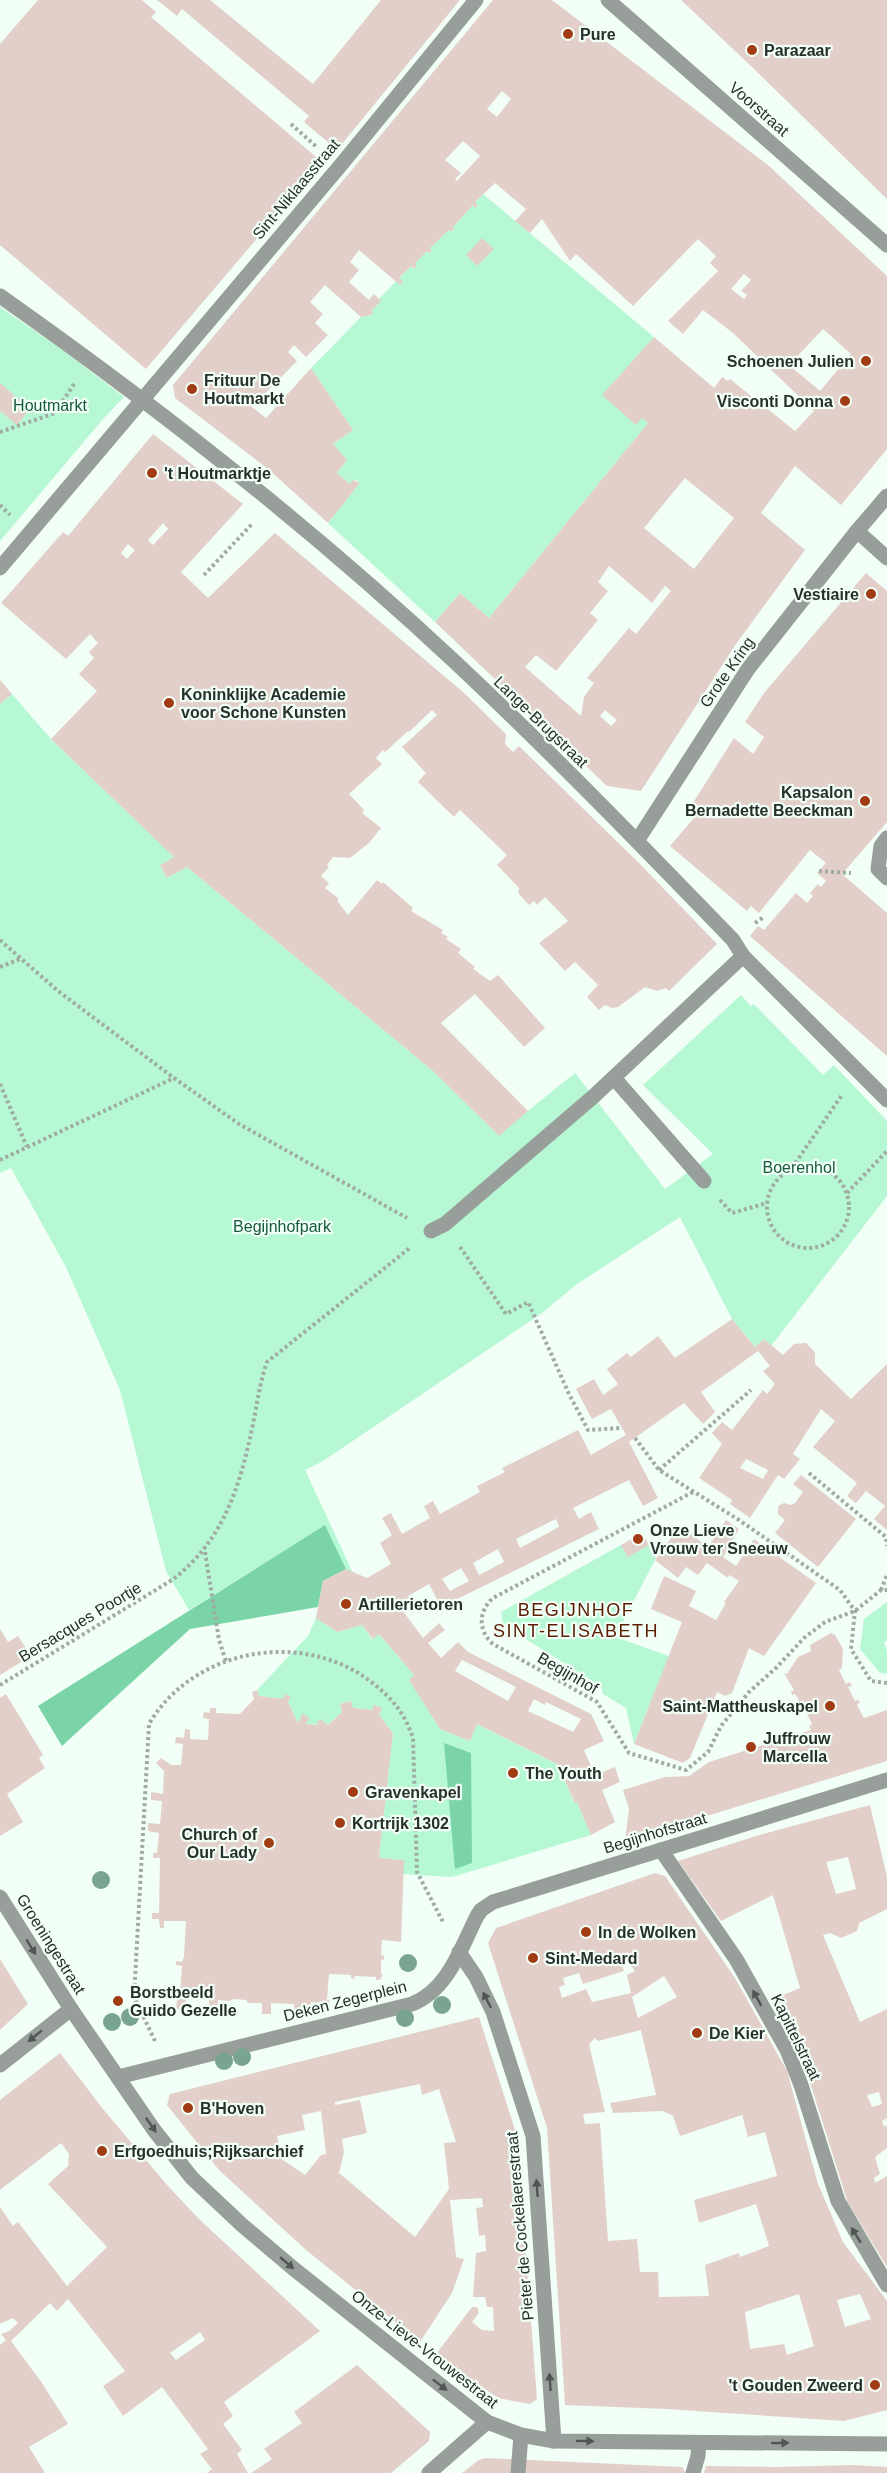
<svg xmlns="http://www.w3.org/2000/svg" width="887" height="2473" font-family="Helvetica,sans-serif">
	<rect width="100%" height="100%" fill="#f1fff6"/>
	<g fill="#b5f8d3">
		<path d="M483,194L654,337L603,395L636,424L642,418L648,423L489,618L460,593L435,622L328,523L359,484L358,481L353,480L350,484L337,473L347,460L333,444L353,430L311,368L361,317L371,315V311L380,301L379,299L411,266L414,269L416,266L415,263L427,251L429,253L432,251L430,248L449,230L452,232L454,229L453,227L473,205L476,207L478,205L475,202Z"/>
		<path d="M0,307L61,349L124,397L103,419L0,541Z"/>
		<path d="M12,694L51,739L174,857L160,865L167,878L187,867L433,1071L498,1135L575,1073L665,1189L713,1154L643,1085L741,995L751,1006L754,1004L823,1075L834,1065L887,1121V1196L771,1346L764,1339L755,1347L732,1319L680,1217L577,1284L542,1313L323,1461L305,1470L353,1573L346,1569L325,1525L189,1610L166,1571L120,1390L66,1267L11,1168L0,1173V704Z"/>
		<path d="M621,1545L628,1557L649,1545L656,1558L615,1637L669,1656L634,1744L626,1708L603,1694L601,1686L503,1625L501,1612Z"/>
		<path d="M887,1602V1641L884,1642L887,1651V1674L880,1673L860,1649L864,1619Z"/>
		<path d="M316,1618L337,1632L362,1625L372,1639L379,1634L414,1675L432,1716L440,1729L470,1741L477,1724L557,1764L574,1802H577L591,1835L452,1877L402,1874L404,1860L379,1858L393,1733L379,1715L381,1708L374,1705L372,1710L353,1708L351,1701L340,1704L342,1712L328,1725L320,1719L317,1723L319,1725L298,1723L288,1702L290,1697L286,1694L282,1699L259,1696L257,1690L308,1636Z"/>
	</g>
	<g fill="#7ad4a7">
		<path d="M325,1525L346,1569L323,1581L318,1607L190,1629L62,1746L38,1706Z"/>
		<path d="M444,1743L471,1753L472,1863L455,1869Z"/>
	</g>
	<g fill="#e2cfc9" fill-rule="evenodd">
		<path d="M38,0H142L156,12L151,17L322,162L146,369L0,245V44Z"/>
		<path d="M157,0H210L313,84L381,0H460L337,150L304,122L309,116L182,9L177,16Z"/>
		<path d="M493,0H552L768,165L887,276V449L841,505L795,466L761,513L805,550L736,644L641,791L607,786L435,622L460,593L489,618L648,423L642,418L636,425L602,395L654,337L714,388L722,377L728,381L730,379L795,431L814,411L733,333L703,310L683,334L668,321L718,271L710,263L716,256L698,239L633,306L576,254L570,261L542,219L530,233L515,221L526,209L495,183L475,202L478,205L475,208L473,205L453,227L454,229L451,232L449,230L430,248L432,251L429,253L427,251L415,263L417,266L414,269L411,266L399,278L403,281L400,285L359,250L350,262L359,270L349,282L369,300L374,294L381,301L371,311L373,312L371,315L361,317L325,285L310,302L323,314L315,323L328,335L306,357L294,345L288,352L297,361L252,407L266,418L311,368L353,430L333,444L347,460L337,473L350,484L352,480L358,482L359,484L328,523L268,469L175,398L173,385L178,379ZM502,91L511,99L497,117L487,109ZM463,141L480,156L457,181L455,179L461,173L445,160ZM744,274L751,280L741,291L747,295L744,299L731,289ZM823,329L851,354L820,391L789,365ZM685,478L734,518L694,569L644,528ZM609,566L652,603L665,586L671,591L636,634L629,628L587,678L594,683L584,697L581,716L525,667L536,655L556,671L598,620L590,613L608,591L598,582ZM605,710L617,720L611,726L600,716Z"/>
		<path d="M681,0H887V199L752,67Z"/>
		<path d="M482,238L494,249L477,266L466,255Z"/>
		<path d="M0,383L30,409L17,425L0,411Z"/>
		<path d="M153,434L243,504L181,572L208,598L275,533L463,692L506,734L505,744L513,752L519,746L639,863L717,944L669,991L666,988L657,991L645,987L618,1007L612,1008L605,1005L599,1010L587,997L598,985L575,962L565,971L539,943L568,921L545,897L537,905L534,901L529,905L518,893L519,888L497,865L507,855L460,810L454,817L418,782L426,773L402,747L437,715L432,710L409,732L408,731L385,752L383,750L376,758L382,764L349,794L364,810L362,813L381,828L369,843L350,858L333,857L327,865L329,867L321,876L329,883L325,888L338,898V902L348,915L377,880L382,884L383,882L413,908L411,911L443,930L441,933L448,937L446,939L461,949L458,953L475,967L473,969L490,981L498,975L545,1028L524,1047L475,994L441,1023L528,1111L499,1136L433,1071L187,867L167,878L160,865L174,857L51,739L97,691L79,674L94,658L89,652L98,643L90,634L66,659L1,603L63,532L68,536ZM163,523L168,529L153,545L148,540ZM128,544L135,550L127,559L121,553Z"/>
		<path d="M866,573L887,591V822L842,874L887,913V1056L750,936L758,926L764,930L796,893L807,903L813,896L810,893L818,884L821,887L826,881L817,873L826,863L810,850L759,913L751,906L747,911L670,846L699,812L691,806L734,738L753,754L764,737L745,722L764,693Z"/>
		<path d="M0,680L12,694L0,704Z"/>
		<path d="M732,1319L755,1347L764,1339L783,1355L794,1344L806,1343L815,1352V1364L851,1399L887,1364V1530L874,1519L885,1506L866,1491L856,1503L847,1496L857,1483L813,1447L835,1421L821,1409L793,1454L800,1459L784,1479L778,1475L750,1518L730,1504L732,1500L699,1478L722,1444L712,1433L722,1422L732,1430L763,1390L767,1394L775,1384L763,1371L770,1366L758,1351L701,1392L715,1412L703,1424L684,1403L629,1442L658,1498L643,1506L629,1480L573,1508L579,1519L591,1512L599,1529L441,1607L429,1584L408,1596L414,1601L402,1610L423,1638L439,1623L445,1630L428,1643L441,1658L458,1642L468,1652L591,1714L604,1741L584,1750L595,1775L615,1767L620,1782L602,1790L615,1822L591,1835L577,1802L575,1803L557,1764L477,1724L470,1741L440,1729L409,1680L414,1675L379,1634L373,1639L362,1625L337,1632L316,1618L323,1581L346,1569L367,1578L391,1564L380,1543L392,1535L382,1518L391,1513L402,1534L430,1518L424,1506L433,1501L440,1514L480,1492L477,1486L505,1472L502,1468L578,1430L591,1455L626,1435L611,1409L592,1419L576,1389L594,1379L603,1395L618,1384L607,1369L627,1353L631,1357L658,1336L675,1358ZM746,1459L768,1470L763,1479L740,1468ZM556,1519L559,1527L520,1548L516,1539ZM498,1549L504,1562L479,1575L473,1563ZM461,1568L469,1581L450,1591L442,1579ZM462,1660L516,1687L508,1701L455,1671ZM534,1699L545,1705L546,1702L581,1719L573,1732L528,1711Z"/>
		<path d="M801,1475L856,1519L818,1567L775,1533L785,1520L778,1514V1506L784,1503L791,1505L795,1503L803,1492L793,1484Z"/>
		<path d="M726,1520L739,1529L723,1557L736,1566L754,1539L816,1583L764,1656L749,1648L732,1693L725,1696L717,1692L690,1758L683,1763L634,1744L682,1622L651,1609L664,1576L696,1591L689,1606L716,1620L726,1603L724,1602L739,1581L729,1575L728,1578L707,1563L698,1575L686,1567L678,1578L655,1560L680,1526L708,1547Z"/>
		<path d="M642,1533L649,1545L628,1557L621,1545Z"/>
		<path d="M0,1629L8,1642L18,1636L31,1656L0,1675Z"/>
		<path d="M831,1633L835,1635L843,1649L842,1668L839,1670L846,1684L850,1682L852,1686L848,1687L855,1701L858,1700L860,1702L857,1705L864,1718L887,1710V1761L625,1841L629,1809L623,1790L665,1777L689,1776L709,1762L811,1730L809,1726L812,1724L805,1710L802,1712L800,1709L803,1707L795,1694L792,1695L791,1692L794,1690L784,1673L787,1674L798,1657L811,1651L810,1645Z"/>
		<path d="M257,1690L259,1696L282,1699L286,1694L291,1697L288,1702L298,1723L303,1713L309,1718L306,1724L319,1725L317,1723L320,1719L328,1725L342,1712L340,1704L351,1701L353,1708L372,1710L374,1705L382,1708L379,1715L393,1733L379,1858L404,1860L401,1942L382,1940L381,1955L384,1956V1960L381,1959V1974H383L380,1980H376V1977L355,1976L354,1979L351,1978V1975L329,1974L327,2000H330L329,2003L324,2006V2003L311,2002V2005H303V2015L294,2014V2004L271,2003V2014H262V2003H248L246,2000L233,1999L230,2001L218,2000V2011H209V2000L186,1999V2010L176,2009L177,1999L171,1998V1993H180L182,1966L176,1965V1961L182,1962L184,1957L186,1921H164V1928H160L159,1919H152V1913H159L160,1858H153V1853H157L159,1833L148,1831V1823L160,1824L162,1801L151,1800V1792L163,1794L164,1771L156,1763L161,1758L171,1765H181L183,1744L175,1743L176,1737L184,1738L185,1729L190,1730V1739L208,1740L209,1719L203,1718L204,1712L210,1713V1708H216V1713L240,1714L254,1699L252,1692Z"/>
		<path d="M6,1694L43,1755L39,1758L45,1768L7,1794L23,1822L0,1836V1698Z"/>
		<path d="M870,1805L887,1877V1909L859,1923L857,1931L841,1938L830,1933L823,1935L860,2022L887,2009V2118L882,2121L884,2127L887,2125V2148L875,2157L880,2174L874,2178L875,2183L887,2176V2267L848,2203L802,2057L771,2000L800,1988L773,1895L721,1921L678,1861L756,1836ZM848,1857L856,1889L836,1894L826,1862ZM879,2092L882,2104L872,2107L867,2095Z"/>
		<path d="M655,1873L665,1876L735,1978L787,2071L818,2184L843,2242L887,2301V2410L844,2421L666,2409L565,2405L547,2128L488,1943L496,1928ZM620,1953L635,1971L627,1975L631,1993L592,2002L586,1989L562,1998L559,1987L565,1985L563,1978L579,1973L583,1984L624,1971L617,1955ZM664,1976L677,1997L638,2018L632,1997ZM641,2030L656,2095L610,2103L613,2113L663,2111L673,2116L680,2136L742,2115L748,2137L765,2132L777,2176L694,2200L699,2223L756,2204L769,2246L740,2257L739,2253L705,2265L709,2296L659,2297L658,2272H640L637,2239L608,2241L600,2123L585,2124L583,2114L605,2112L589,2044L595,2038L598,2041ZM799,2294L814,2346L787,2355L784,2344L750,2349L745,2312ZM860,2294L871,2319L845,2327L837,2300Z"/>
		<path d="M0,1959L28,2004L0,2030Z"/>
		<path d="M479,2017L517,2136L537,2399L530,2404L498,2398L436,2354L472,2307H477L479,2313L472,2322L482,2330L494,2331L493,2307H487L485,2297H473L476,2253L486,2251L485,2235L479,2236L476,2208L483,2207L482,2198L450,2200L456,2257L464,2259L452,2293L420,2342L306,2250L219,2170L167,2105L170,2094ZM420,2084L422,2095L439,2089L456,2142L444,2143L449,2189L415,2237L339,2173L344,2152L342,2139L367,2133L360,2100L335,2105V2102ZM321,2111L326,2154L321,2155L305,2175L283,2160L277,2136L305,2130L302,2115Z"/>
		<path d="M60,2053L103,2109L168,2186L200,2220L320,2331L224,2402L233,2416L223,2424L242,2450L237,2454L248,2473H207L212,2469L200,2454L208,2449L162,2387L123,2416L103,2386L125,2371L68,2299L57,2311L50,2303L11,2341L42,2383L68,2424L29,2447L45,2473H0V2345L6,2340L1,2334L9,2331L18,2323L13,2318L0,2324V2207L13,2226L18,2222L67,2286L107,2247L48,2184L68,2166L69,2154L61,2143L0,2190V2100ZM200,2332L205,2340L176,2360L170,2353Z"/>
		<path d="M357,2365L430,2432L429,2441L391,2473H251L272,2459L264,2449L302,2423L294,2412Z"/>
		<path d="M485,2458L682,2467L686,2473H462L479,2460Z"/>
		<path d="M853,2465L887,2467V2473H704L706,2466L776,2467Z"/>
	</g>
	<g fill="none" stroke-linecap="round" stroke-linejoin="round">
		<g stroke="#a0aba4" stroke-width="4" stroke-dasharray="3 3" stroke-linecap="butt">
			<path d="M291,124L318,148"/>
			<path d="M0,432L55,413L74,384"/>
			<path d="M0,505L10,515"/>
			<path d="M204,575L253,523"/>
			<path d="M819,871L851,873"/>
			<path d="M755,923L764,917"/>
			<path d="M0,940L58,991L174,1078L239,1124L407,1218"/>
			<path d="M0,967L20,959"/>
			<path d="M0,1084L27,1147"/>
			<path d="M0,1160L174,1078"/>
			<circle cx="808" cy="1207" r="41"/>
			<path d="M792,1168L842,1095"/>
			<path d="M847,1193L887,1151"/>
			<path d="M720,1200L732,1213L767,1203"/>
			<path d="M460,1247L506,1314L528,1302L569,1394L588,1430L622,1428"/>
			<path d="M635,1438L659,1470L739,1520L840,1590L855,1611L851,1649L871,1681L887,1683"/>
			<path d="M659,1470L751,1390"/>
			<path d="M809,1473L886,1537L887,1546"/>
			<path d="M693,1492L493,1598C478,1611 478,1631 493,1644L597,1702L629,1753L686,1770L708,1752L721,1726L749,1692L777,1667L804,1638L825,1622L855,1611L881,1590H887"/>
			<path d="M205,1552L219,1640L226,1661"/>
			<path d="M881,1590L887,1575"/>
			<path d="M0,1685L172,1580C223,1541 239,1489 252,1429C257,1406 259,1385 267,1362L411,1247"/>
			<path d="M155,2041L134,1997L149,1724C193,1649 301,1629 370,1681C392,1698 404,1712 413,1738L417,1872L443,1922"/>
		</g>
		<g stroke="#989f9b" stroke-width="15">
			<path d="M608,0L887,245"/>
			<path d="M0,296C159,408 313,529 455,662C551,752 642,846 733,940L743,956L887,1100"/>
			<path d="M887,496L857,531L887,558"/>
			<path d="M0,568L340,166L476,0"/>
			<path d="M887,838L881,846L878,869L887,878"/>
			<path d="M637,841L748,669L857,531"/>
			<path d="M614,1078L704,1181"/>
			<path d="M431,1231L445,1224L594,1096L743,956"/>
			<path d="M661,1850L736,1959L787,2050L801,2085L838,2201L887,2285"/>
			<path d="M0,1897L71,2009L154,2130L192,2178L242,2225L294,2269L487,2422L521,2435L554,2441L887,2444"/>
			<path d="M459,1952L476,1977L493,2012L533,2136L554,2441"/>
			<path d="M0,2065L71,2009"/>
			<path d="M118,2077L412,2004C448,1990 461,1948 477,1916L481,1910L493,1902L887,1780"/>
			<path d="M429,2473L487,2422"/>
			<path d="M518,2473L521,2435"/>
			<path d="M693,2473L698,2456L699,2443"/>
		</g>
	</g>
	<g fill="#78a490">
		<circle cx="101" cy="1880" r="9"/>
		<circle cx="408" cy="1963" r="9"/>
		<circle cx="442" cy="2005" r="9"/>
		<circle cx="130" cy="2017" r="9"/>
		<circle cx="405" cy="2018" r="9"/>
		<circle cx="112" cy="2022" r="9"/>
		<circle cx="242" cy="2057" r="9"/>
		<circle cx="224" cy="2061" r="9"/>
	</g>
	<defs><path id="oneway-solid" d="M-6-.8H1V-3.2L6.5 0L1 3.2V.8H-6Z" transform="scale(1.5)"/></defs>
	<g fill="#505753">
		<use href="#oneway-solid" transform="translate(31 1947) rotate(58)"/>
		<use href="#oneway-solid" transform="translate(757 1998) rotate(-119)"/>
		<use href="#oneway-solid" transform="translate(487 2000) rotate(-117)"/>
		<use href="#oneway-solid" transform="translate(35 2036) rotate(141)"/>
		<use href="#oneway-solid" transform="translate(151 2125) rotate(55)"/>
		<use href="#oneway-solid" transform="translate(537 2188) rotate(-94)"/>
		<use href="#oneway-solid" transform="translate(856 2235) rotate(-122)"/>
		<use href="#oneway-solid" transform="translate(287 2263) rotate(40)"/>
		<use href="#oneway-solid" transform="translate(550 2382) rotate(-94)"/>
		<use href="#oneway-solid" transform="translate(440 2385) rotate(38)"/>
		<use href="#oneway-solid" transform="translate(585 2441) rotate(1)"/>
		<use href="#oneway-solid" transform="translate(780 2443) rotate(-1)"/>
	</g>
	<g fill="#a13b14" stroke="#f1fff6" stroke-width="2">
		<circle cx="568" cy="34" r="6"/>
		<circle cx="752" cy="50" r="6"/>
		<circle cx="866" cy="361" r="6"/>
		<circle cx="192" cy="389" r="6"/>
		<circle cx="845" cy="401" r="6"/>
		<circle cx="152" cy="473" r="6"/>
		<circle cx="871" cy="594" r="6"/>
		<circle cx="169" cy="703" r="6"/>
		<circle cx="865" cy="801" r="6"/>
		<circle cx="638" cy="1539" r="6"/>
		<circle cx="346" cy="1604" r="6"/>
		<circle cx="830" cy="1706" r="6"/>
		<circle cx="751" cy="1747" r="6"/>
		<circle cx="513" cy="1773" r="6"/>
		<circle cx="353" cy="1792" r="6"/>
		<circle cx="340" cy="1823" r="6"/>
		<circle cx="269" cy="1843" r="6"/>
		<circle cx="586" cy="1932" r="6"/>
		<circle cx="533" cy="1958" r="6"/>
		<circle cx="118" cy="2001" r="6"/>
		<circle cx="697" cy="2033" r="6"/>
		<circle cx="188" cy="2108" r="6"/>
		<circle cx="102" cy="2151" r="6"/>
		<circle cx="875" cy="2385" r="6"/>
	</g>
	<g text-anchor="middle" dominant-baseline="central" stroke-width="4.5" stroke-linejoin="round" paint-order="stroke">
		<g font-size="16" font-weight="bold" fill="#29302c" stroke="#f1fff6" text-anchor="start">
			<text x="580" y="34">Pure</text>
			<text x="764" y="50">Parazaar</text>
			<text x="854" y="361" text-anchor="end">Schoenen Julien</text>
			<text x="204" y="380">Frituur De<tspan x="204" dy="18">Houtmarkt</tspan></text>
			<text x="833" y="401" text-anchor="end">Visconti Donna</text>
			<text x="164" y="473">'t Houtmarktje</text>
			<text x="859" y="594" text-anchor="end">Vestiaire</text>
			<text x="181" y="694">Koninklijke Academie<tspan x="181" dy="18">voor Schone Kunsten</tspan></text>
			<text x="853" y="792" text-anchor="end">Kapsalon<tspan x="853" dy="18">Bernadette Beeckman</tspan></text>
			<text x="650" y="1530">Onze Lieve<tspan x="650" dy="18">Vrouw ter Sneeuw</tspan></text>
			<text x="358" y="1604">Artillerietoren</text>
			<text x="818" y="1706" text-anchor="end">Saint-Mattheuskapel</text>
			<text x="763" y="1738">Juffrouw<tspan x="763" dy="18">Marcella</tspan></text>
			<text x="525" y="1773">The Youth</text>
			<text x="365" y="1792">Gravenkapel</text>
			<text x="352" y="1823">Kortrijk 1302</text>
			<text x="257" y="1834" text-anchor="end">Church of<tspan x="257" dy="18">Our Lady</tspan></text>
			<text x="598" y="1932">In de Wolken</text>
			<text x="545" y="1958">Sint-Medard</text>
			<text x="130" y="1992">Borstbeeld<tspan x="130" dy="18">Guido Gezelle</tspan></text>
			<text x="709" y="2033">De Kier</text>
			<text x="200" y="2108">B'Hoven</text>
			<text x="114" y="2151">Erfgoedhuis;Rijksarchief</text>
			<text x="863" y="2385" text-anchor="end">'t Gouden Zweerd</text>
		</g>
		<g font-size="16" fill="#29302c" stroke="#f1fff6">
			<text transform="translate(759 109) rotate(41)">Voorstraat</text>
			<text transform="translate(296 189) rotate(-50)">Sint-Niklaasstraat</text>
			<text transform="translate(727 672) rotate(-55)">Grote Kring</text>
			<text transform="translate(541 722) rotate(44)">Lange-Brugstraat</text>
			<text transform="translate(80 1622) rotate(-31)">Bersacques Poortje</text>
			<text transform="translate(568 1673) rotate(30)">Begijnhof</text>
			<text transform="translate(655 1833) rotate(-17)">Begijnhofstraat</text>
			<text transform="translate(51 1944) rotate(58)">Groeningestraat</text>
			<text transform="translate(345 2001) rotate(-14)">Deken Zegerplein</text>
			<text transform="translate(796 2037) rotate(64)">Kapittelstraat</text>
			<text transform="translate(520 2226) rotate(-95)">Pieter de Cockelaerestraat</text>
			<text transform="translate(425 2349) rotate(38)">Onze-Lieve-Vrouwestraat</text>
		</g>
		<g font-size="16" fill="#155a3c" stroke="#f1fff6">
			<text x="50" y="405">Houtmarkt</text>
			<text x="799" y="1167">Boerenhol</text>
			<text x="282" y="1226">Begijnhofpark</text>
		</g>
		<g font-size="18" letter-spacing="1.5" fill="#5c1c04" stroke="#f1fff6">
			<text x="576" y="1610">BEGIJNHOF<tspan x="576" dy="21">SINT-ELISABETH</tspan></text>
		</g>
	</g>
</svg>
